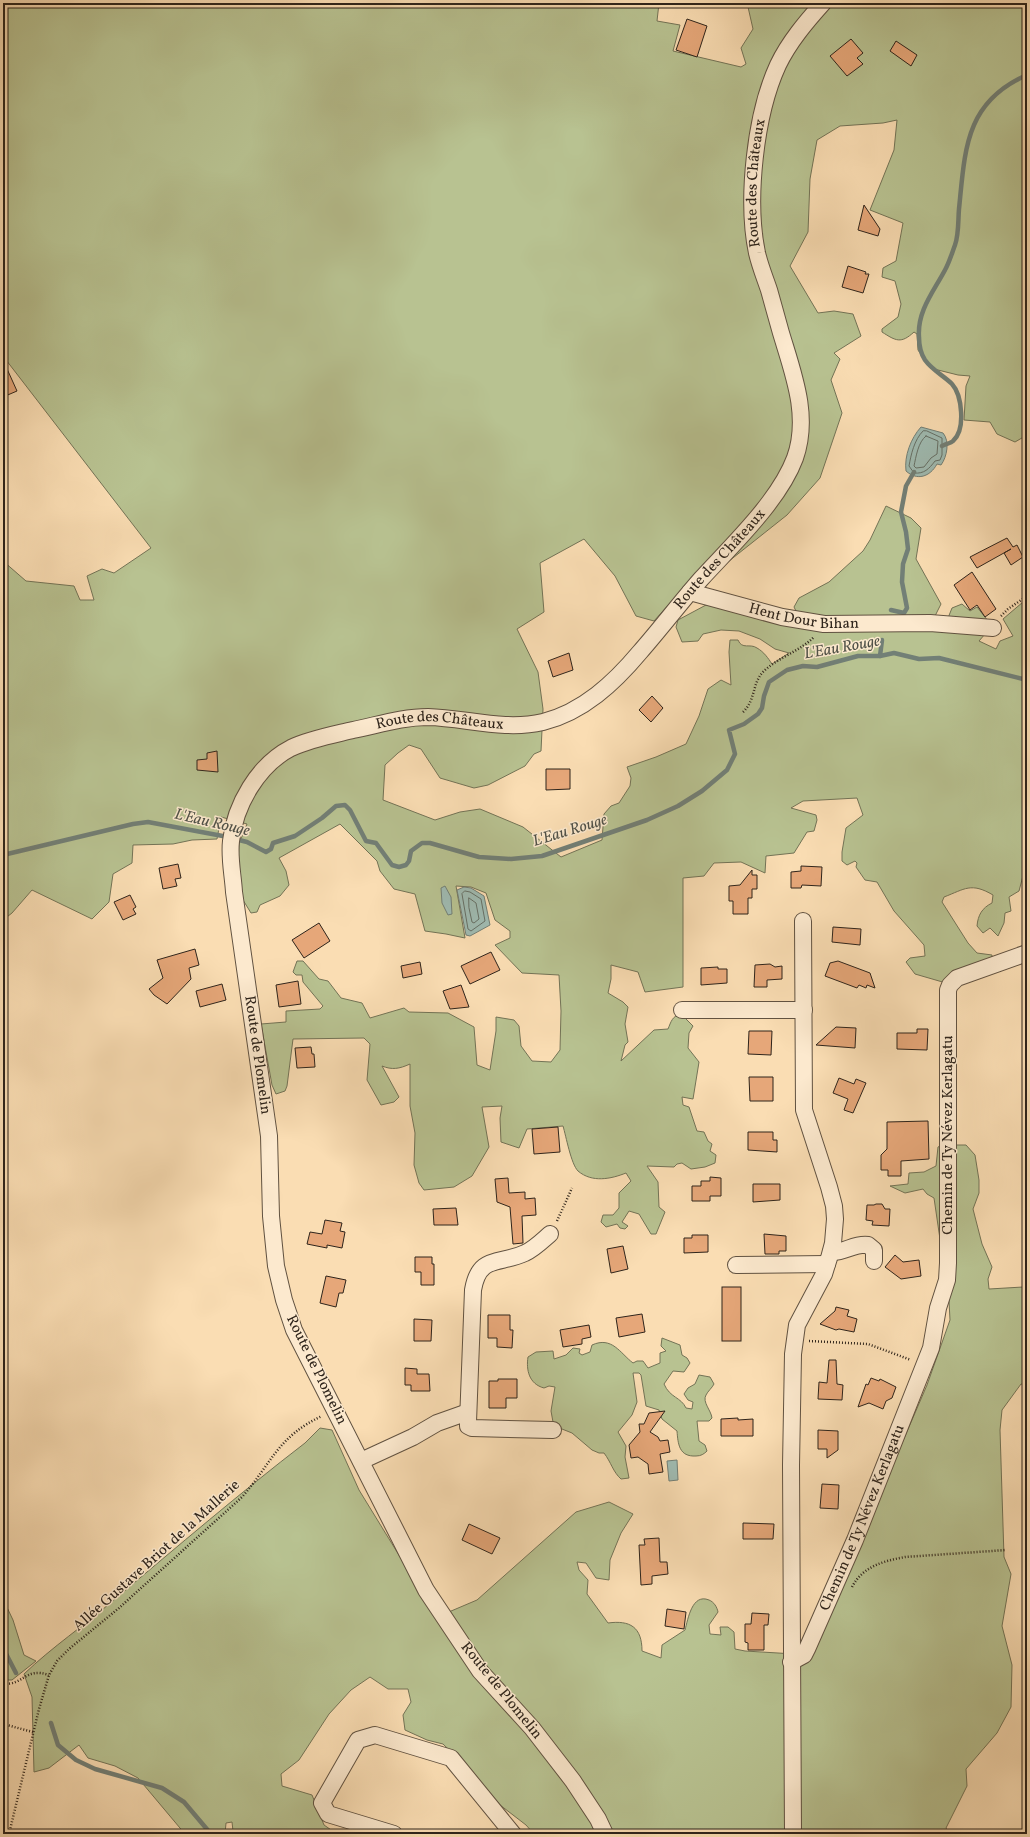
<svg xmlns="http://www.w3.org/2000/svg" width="1030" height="1837" font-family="Vollkorn,serif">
	<rect width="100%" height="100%" fill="#faddb3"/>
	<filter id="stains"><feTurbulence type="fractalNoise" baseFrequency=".005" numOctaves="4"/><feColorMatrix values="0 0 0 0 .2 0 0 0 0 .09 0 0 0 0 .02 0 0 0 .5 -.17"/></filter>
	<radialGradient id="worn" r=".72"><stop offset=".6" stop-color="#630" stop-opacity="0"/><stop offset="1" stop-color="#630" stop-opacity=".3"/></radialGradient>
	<g fill="#b8c291" stroke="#737356">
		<path d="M3,3H659L657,21L680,25L673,51L741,67L746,64L741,48L753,29L748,7L728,3H1027V435L1015,442L997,434L990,422L964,420L966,386L970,376L958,375L930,368L918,350L917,334L914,332C901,344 896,341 882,332V329L898,317L901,304L895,281L882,277L883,268L896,261L903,223L870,210L894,150L897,120L883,123L840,126L817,140L810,179L808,232L790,266L818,313L834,311L853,314L861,336L834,353L840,359L831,380L842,413L820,478L787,515L690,592L678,594L654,621L636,616L615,576L584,539L540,563L544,612L517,629L538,672L543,709L541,751L534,754L525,766L488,785L474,788L440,778L421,749L409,745L398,753L385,765L383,800L435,820L460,812L480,809L523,827L561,857L602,840L604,814L611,806L619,803L630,786L631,778L627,767L656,757L686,744L699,716L708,689L721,680L731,685L729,652L730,640H738C742,650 750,643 757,648C764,652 768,658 772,664L789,653L775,649L760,639L739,631L721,630L703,634L698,641L682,642L676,627L678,620L706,605L799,617L794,607L799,598L829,582L863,551L870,540L886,506L911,518L921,528L916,559L941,604L935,616L948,618L952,608L962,604L970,611L977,607L992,626L979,641L996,649L1000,641L1013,636L1003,619L1023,602L1027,600V872H1024L1019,891L1009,897L1011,911L1005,913L1004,923L998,936L990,928L983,933L977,926C978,915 982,908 992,903L993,895C971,882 965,889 944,897L942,902L968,943L977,953L992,955V960L946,983L915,974L906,962L910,958L925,956L924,945L894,911L877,882L865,880L856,867L857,863L855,861L847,865L842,861V852L846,828L863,815L857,798L803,801L791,808L816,815L817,820L814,831L807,832L794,853L766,856L765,873L741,862L714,863L704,876L683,878V987L645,992L638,972L611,965V979L608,993L623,1002L628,1007L625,1024L628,1042L625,1045L621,1061L654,1030L668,1029C671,1022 672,1016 681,1014L693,1026L689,1033L688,1048L699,1062L693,1099L682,1097L683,1105L689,1107L697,1131L704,1132L708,1141L712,1144L710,1151L716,1155L715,1163L705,1167L691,1169L682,1163L677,1164L674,1167L647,1166L658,1182L659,1207L665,1212L656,1234H651L639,1214L629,1211L622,1222L628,1226L625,1229L620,1228L617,1224L606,1227L601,1222L603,1215H613L619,1208V1193L631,1181L626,1173C611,1179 592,1183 578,1171C571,1164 566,1136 563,1126L527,1129L519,1148L501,1142L500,1118L502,1106L482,1107L489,1147L472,1176L454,1187L424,1190L419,1183L414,1165L415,1133L410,1106V1064C399,1069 392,1070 382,1066L399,1097L394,1102L381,1105L367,1080L370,1044L364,1038L293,1039L287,1086L285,1091L276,1094L272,1085L261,1024L286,1022V1011L320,1009L323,1006L303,982L302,975H296L293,972L297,961H303L319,979L328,981L341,998L362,1003L370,1018L404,1008L409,1012L448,1013L474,1027L477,1065L490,1070L496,1031V1017L514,1020L519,1026L521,1046L532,1061L551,1062L560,1050L561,1011L559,975L522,973L495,945L510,938V931L495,920L486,893L471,887L456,886L465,938L446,934L425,931L415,894L394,889L380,871L377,861L340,824L279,858L286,871L289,885L280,896L260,905L257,912L251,913L243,900L238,863L239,844L247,824L221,817L217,839L192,840L173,844L133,845L132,863L113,874L109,902L92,919L32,890L12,913L3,920V561L26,581L74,586L80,600H94L87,576L102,569L114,573L151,548L3,356Z"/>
		<path d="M942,1145H966L975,1155L979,1180V1193L973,1209L982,1244L992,1267L988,1279L989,1289L1023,1287L1027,1289V1385L1021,1384L1002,1410L1000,1430L1004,1557L1011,1574L1002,1626L1012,1665L1011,1707L997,1733L966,1769L967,1786L946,1828L949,1834H534L526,1825L500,1805L473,1773L443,1744L427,1740L405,1730L403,1715L411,1702L408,1689H388L370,1677L351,1690L329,1714L299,1760L281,1774L282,1786L312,1795L324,1825L337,1834H235L233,1831L232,1822L226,1823L225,1834H185L138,1778L115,1766L88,1758L79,1745L49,1768L34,1772L32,1697L24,1674C52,1647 85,1625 115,1599C178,1546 240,1493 305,1443L320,1428L332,1430L359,1490L437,1617L477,1600L576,1512L609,1502L633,1514L621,1533L610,1560L609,1580L596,1578L586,1563L577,1562L579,1570L588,1580L587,1594L608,1623C630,1620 642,1627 642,1651L661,1658L662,1645L685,1630C688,1619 692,1593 709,1600C714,1602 717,1607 718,1612L709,1625L710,1634L721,1635L720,1627H728L734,1632L735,1649L745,1651L811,1655L927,1385L950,1320L949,1301L934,1198L927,1194L923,1189L905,1193L890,1186L908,1184L909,1173L924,1172L936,1166L938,1147Z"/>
		<path d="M662,1338L680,1345L682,1355L687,1358L690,1363L684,1372L673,1371L664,1384C670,1398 681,1397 686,1408L692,1409L693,1402L688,1400L684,1394L688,1388L695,1384L699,1375L710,1377L714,1384C712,1388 708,1391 706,1395C702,1402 711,1410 712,1418L709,1421H697L699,1441L705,1445L707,1451C704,1454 701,1456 696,1456C679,1457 678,1444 677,1431L662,1419L659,1410L646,1406L641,1375L639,1373H633L637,1402L632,1415L618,1432L626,1446L625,1457L629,1478L621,1479C613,1472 611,1462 604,1453H599L592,1450L572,1433L557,1427L553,1422L551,1411L555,1387L549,1386L544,1388C529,1384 526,1370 528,1357L536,1352L553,1351L554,1359L566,1355L573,1348L580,1349L579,1353L582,1355L590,1352L592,1345C612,1336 620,1353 633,1363L637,1361H643L648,1368L660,1363V1353L666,1351L661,1346Z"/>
		<path d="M3,1599L13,1620L24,1655L36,1661L12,1680H3Z"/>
	</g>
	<g fill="#9fbbb2" stroke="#727f76">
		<path d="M921,427L943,433C950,441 947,457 941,465L937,464C930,477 917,481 906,471C904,456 911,438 921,427Z"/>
		<path d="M445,886L451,897L452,914L448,915L442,903L441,888Z"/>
		<path d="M464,887L471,888L484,896L490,925L470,936L466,935L457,890Z"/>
		<path d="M677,1460L678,1480L669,1481L667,1461Z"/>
	</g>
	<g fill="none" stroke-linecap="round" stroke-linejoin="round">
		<g stroke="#667066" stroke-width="1">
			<path d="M927,431L942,438V455L940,460L935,461C929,469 924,474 914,473L909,466C911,455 914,440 923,431Z"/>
			<path d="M926,436L938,441L937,454L931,458L924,467L916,468L914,466C916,457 918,442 926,436Z"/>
			<path d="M465,891L470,892L481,899L485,921L471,931L468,929L462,894Z"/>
			<path d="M469,898L476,903L479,919L474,923L472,922L469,908Z"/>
		</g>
		<g stroke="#727f76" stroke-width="4.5">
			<path d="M942,446C946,444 951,443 953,441C966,430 962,395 952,384C944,376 932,370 925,360C921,354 919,344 919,337C917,311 934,291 945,270C949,263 952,253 955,245C959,234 958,220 959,209C965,150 965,102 1027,75"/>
			<path d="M891,610L904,613L907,608L902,582L903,564L908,549L906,532L901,512L906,486L914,472"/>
			<path d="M880,656L882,640"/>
			<path d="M235,839L247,842L266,852L271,849L273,843L295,836L322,818L336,806L345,805L350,810L366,841L376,843L392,865L399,867L406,865L409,861L411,851L422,843H430L479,857L511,859L542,856L647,820L678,806L702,791L727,770L735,754L729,730L744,724L758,714L762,708L764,696L769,682L787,670L803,666L817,667L858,656H880L894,653L919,659L939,658L1027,680"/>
			<path d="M3,855L133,824L148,822L228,837"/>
			<path d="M3,1648L16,1673"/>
			<path d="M51,1723L58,1745L76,1760L95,1769L162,1788L184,1802L211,1834"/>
		</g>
	</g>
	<g fill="#e6a779" stroke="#2e241b">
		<path d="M687,19L707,26L697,57L676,50Z"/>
		<path d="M851,39L863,53L857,58L863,64L847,76L830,56Z"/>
		<path d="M896,41L917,55L911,66L890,51Z"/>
		<path d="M864,205L880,229L878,236L858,230Z"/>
		<path d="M848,266L866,272L865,274H869L863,293L842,287Z"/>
		<path d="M3,360L17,391L3,397Z"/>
		<path d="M1007,538L1013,547L1017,545L1023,557L1011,565L1004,553L1011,549L977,568L970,557Z"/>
		<path d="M972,572L996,609L985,617L977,605L970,610L954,585Z"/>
		<path d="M569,653L573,670L553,677L548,661Z"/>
		<path d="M652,696L663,708L651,722L639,710Z"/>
		<path d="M217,751L218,772L197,770V760L207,759V753Z"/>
		<path d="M546,769H570V789L546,790Z"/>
		<path d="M178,864L181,878L175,879L177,886L163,889L159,868Z"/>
		<path d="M801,866L822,867L821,886L802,885L801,888H791V872L801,871Z"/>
		<path d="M752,870V875H757V889H752V898H748V914H733V901H729V886L740,885Z"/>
		<path d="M130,895L136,907L133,909L136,914L123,920L114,902Z"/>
		<path d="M319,923L330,941L304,958L292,940Z"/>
		<path d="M833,927L861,929L860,945L832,942Z"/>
		<path d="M195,949L199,965L189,968L191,979L167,1004L154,995L149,989L163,978L157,960Z"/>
		<path d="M491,952L500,970L470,984L461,966Z"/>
		<path d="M838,961L870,973L875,988L867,985L866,988L859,985L857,988L825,976L830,963Z"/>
		<path d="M420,962L422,974L403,978L401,966Z"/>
		<path d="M770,964L775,967L782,966V979L767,980V987H754L755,965Z"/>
		<path d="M718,967V969H727V983L701,985V968Z"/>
		<path d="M298,981L301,1004L279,1007L276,985Z"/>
		<path d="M222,984L226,1000L200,1007L196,991Z"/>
		<path d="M461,985L469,1007L450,1009L443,991Z"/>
		<path d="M836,1027L856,1028L855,1048L816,1045Z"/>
		<path d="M917,1029H928L927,1050L897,1049V1033H917Z"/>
		<path d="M749,1031H772L771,1055L748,1054Z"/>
		<path d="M311,1047L312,1054H314L315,1067L297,1068L295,1048Z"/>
		<path d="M749,1077H773V1101H750Z"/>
		<path d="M839,1078L854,1084L856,1079L866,1083L853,1113L844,1110L848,1099L833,1093Z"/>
		<path d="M928,1121L929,1159L901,1161V1176H888V1170H881V1155L887,1149V1122Z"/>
		<path d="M558,1127L560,1152L534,1154L532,1129Z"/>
		<path d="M748,1132H773V1140H777V1152L748,1150Z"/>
		<path d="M710,1177L721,1178V1196H710V1201H692V1186H701V1181H710Z"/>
		<path d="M508,1178L509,1193L525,1192V1199L535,1198L536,1215L522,1216L523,1243L513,1244L510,1207L497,1202L495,1179Z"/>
		<path d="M753,1184H780V1200L753,1202Z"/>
		<path d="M876,1204H882L885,1209H890L889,1226L872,1225L873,1221L866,1220L867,1205H874Z"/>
		<path d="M456,1208L458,1225H434L433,1209Z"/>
		<path d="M325,1220L342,1223L340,1231L345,1232L342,1248L327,1245V1248L307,1244L310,1232L322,1234Z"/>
		<path d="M764,1234L786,1236V1251H779V1254H765Z"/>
		<path d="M692,1235H708V1252L684,1253V1238H692Z"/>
		<path d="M623,1246L628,1269L611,1273L607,1249Z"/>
		<path d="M895,1255L903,1262L919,1260L921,1276L901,1279L885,1267Z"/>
		<path d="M415,1257H432V1264H434V1285H421V1272H415Z"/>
		<path d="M326,1276L346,1280L343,1293H339L336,1307L320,1303Z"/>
		<rect x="722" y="1287" width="19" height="54"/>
		<path d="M836,1307L849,1310L847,1316L857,1319L854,1332L839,1329L836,1330L820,1324L835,1311Z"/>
		<path d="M642,1314L645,1332L619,1337L616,1318Z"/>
		<path d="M488,1315H510V1330H513L512,1348L497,1347V1338H488Z"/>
		<path d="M414,1319L432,1320L431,1341H414Z"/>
		<path d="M589,1325L591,1337L582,1339V1344L563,1347L560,1330Z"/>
		<path d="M829,1360H836L837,1384L843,1385L842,1400L818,1399L819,1382L827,1383Z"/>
		<path d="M405,1368L417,1369V1374H429L430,1391H411V1385H405Z"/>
		<path d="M871,1378L879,1381L880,1379L896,1387L892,1398L886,1401L883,1409L869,1403L858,1407L866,1384L868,1385Z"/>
		<path d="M498,1379H517V1398H506V1408H489V1381H498Z"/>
		<path d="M665,1411L650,1432L658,1437L660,1441L668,1440L670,1452L660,1454L663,1472L649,1474L648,1464L638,1457L631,1458L629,1445L640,1432L639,1424H644L649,1413Z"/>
		<path d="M738,1418V1420L753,1419V1436H721V1419Z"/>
		<path d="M818,1430L838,1431V1450L827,1458V1449H818Z"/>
		<path d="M822,1484L839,1485L838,1509L820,1508Z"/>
		<path d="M743,1523L774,1524L773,1539H743Z"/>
		<path d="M469,1524L500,1538L492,1554L462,1540Z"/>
		<path d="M659,1538L660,1562H667L668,1574L652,1576V1584L641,1585L639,1545H645L644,1539Z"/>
		<path d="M667,1609L686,1612L684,1629L665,1626Z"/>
		<path d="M752,1613L769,1614L768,1625H764V1650H748V1643L745,1642V1624H751Z"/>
	</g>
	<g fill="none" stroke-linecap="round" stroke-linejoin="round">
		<defs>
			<g id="minor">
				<path id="s1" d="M690,592L782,617L824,624L930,623L993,628"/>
				<path d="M682,1010H804"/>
				<path d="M550,1234C542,1241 534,1249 525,1253C500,1265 479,1254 473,1290L468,1422V1426L472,1428L553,1430"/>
				<path d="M831,1252C845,1253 854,1243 868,1245L874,1250V1261"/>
				<path d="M736,1265L827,1264"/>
				<path d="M361,1461L413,1437L437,1423L468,1412"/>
				<path id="s2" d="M791,1662L804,1655L807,1649L855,1540L931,1348L938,1308L947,1280L948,1263V990L950,985L957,978L1027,953"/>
				<path d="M394,1834L328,1814L322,1803L358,1740L375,1735L451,1758L513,1834"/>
				<path id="s3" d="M605,1834L598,1819L573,1781L532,1728L480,1671L426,1590L294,1330L284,1300L276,1266L271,1216L269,1136L234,892C233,875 229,858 231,841C235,805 258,765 291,748C310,739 332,735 353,730C378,725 402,717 428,717C466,718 504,731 543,722C583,712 614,683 640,652C661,628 680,603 701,579C732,545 779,501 795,458C810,416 793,373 781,333C777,319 773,304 769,290C765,278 760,266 757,253C746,200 755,115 778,65C789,42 806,22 823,3"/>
				<path d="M793,1834L791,1465L793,1354L797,1325L824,1274L829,1258L833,1243L835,1219L834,1206L829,1187L804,1110L803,921"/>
			</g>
		</defs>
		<use href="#minor" stroke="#615241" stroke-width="18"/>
		<g stroke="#2e241b" stroke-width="2.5" stroke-dasharray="1 2" stroke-linecap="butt">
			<path d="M1001,616L1008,609L1027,596"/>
			<path d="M743,712C756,700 752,682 764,671C779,657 800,651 814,637"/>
			<path d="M557,1221L572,1188"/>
			<path d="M809,1341L868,1344L911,1360"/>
			<path d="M852,1587C863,1566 884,1561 905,1557L1006,1550"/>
			<path d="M3,1684C24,1685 25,1667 49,1675"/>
			<path d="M3,1724L33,1732"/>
			<path d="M9,1834L39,1709L49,1675L57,1661L69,1649L119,1608L242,1497C272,1463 277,1437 322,1416"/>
		</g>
		<use href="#minor" stroke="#fce9ce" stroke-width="16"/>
	</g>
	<g text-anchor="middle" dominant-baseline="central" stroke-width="3" stroke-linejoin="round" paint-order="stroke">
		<g font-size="15" fill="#2e241b" stroke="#fce9ce">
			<text stroke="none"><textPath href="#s3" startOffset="2114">Route des Châteaux</textPath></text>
			<text stroke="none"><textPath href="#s3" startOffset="1705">Route des Châteaux</textPath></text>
			<text stroke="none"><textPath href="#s1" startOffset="117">Hent Dour Bihan</textPath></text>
			<text stroke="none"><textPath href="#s3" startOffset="1357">Route des Châteaux</textPath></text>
			<text transform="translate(257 1055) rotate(82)">Route de Plomelin</text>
			<text transform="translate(948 1135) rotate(-90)">Chemin de Ty Névez Kerlagatu</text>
			<text transform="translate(316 1370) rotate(64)">Route de Plomelin</text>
			<text stroke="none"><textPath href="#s2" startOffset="164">Chemin de Ty Névez Kerlagatu</textPath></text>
			<text transform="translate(157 1556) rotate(-42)">Allée Gustave Briot de la Mallerie</text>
			<text transform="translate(501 1691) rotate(51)">Route de Plomelin</text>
		</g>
		<g font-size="16" font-style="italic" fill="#505148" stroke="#fce9ce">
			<text transform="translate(842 648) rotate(-10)">L'Eau Rouge</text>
			<text transform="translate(212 823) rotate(13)">L'Eau Rouge</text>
			<text transform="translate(570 831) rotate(-17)">L'Eau Rouge</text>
		</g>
	</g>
	<rect width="1030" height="1837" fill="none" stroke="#faddb3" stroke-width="16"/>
	<rect x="4" y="4" width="1022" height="1829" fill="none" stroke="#2e241b" stroke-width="2"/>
	<rect x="8" y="8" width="1014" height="1821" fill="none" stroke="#2e241b"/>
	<rect width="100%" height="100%" filter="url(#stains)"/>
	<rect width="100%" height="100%" fill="url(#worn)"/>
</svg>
